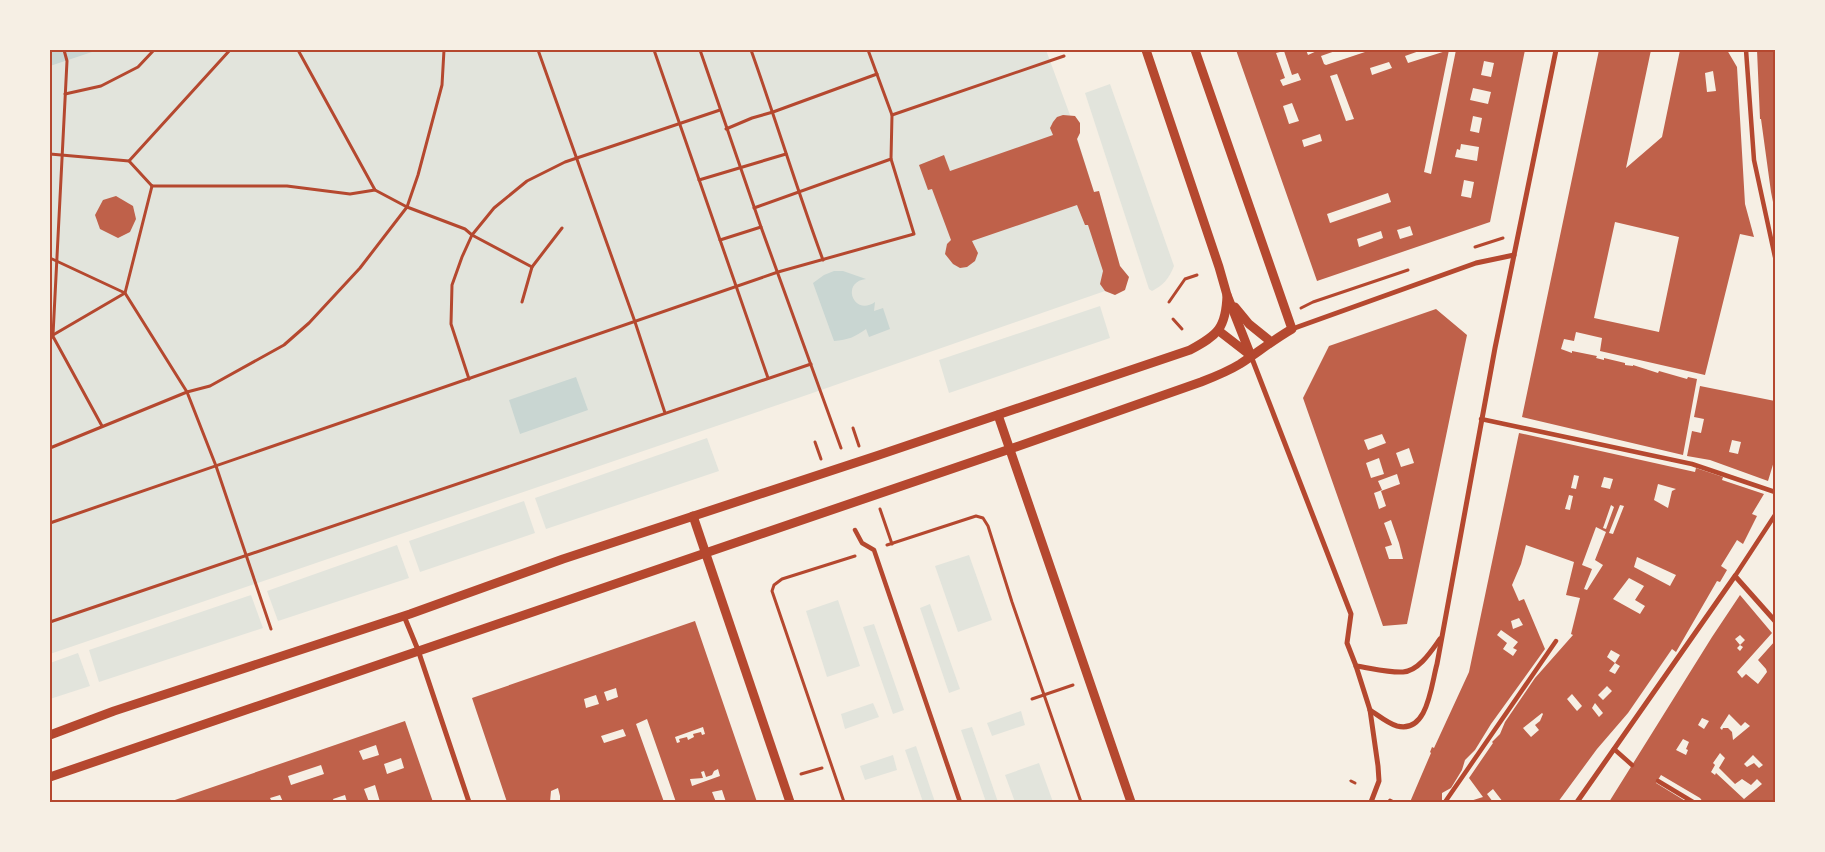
<svg xmlns="http://www.w3.org/2000/svg" width="1825" height="852" font-family="'Fira Sans Condensed',sans-serif">
	<rect width="100%" height="100%" fill="#f6efe4"/>
	<g fill="#e2e4dc">
		<path d="M50,50H1046L1070,115L1094,192L1099,191L1120,266L1129,277L1115,295L1105,291L801,397L50,654Z"/>
		<path d="M1110,84L1174,266C1169,279 1163,285 1152,291L1149,289L1085,93Z"/>
		<path d="M1100,306L1110,338L949,393L939,360Z"/>
		<path d="M707,438L719,471L546,529L535,498Z"/>
		<path d="M524,501L535,533L420,572L409,541Z"/>
		<path d="M397,545L409,578L278,621L267,591Z"/>
		<path d="M969,555L992,620L958,632L935,566Z"/>
		<path d="M251,595L263,628L99,682L89,650Z"/>
		<path d="M838,600L860,666L827,677L806,611Z"/>
		<path d="M930,604L960,689L949,693L920,608Z"/>
		<path d="M874,624L904,710L893,714L863,627Z"/>
		<path d="M78,653L90,686L50,699V663Z"/>
		<path d="M873,703L879,717L845,729L841,714Z"/>
		<path d="M1021,711L1025,725L992,736L987,723Z"/>
		<path d="M972,727L998,802H986L961,730Z"/>
		<path d="M916,746L935,802H923L905,750Z"/>
		<path d="M893,755L897,770L865,780L860,766Z"/>
		<path d="M1039,763L1053,802H1015L1005,775Z"/>
	</g>
	<g fill="#c9d6d2">
		<path d="M50,50H98L50,66Z"/>
		<path d="M834,271H843L866,279C840,282 854,317 875,302L874,311L883,308L890,329L869,337L866,329C855,337 848,340 834,341L813,283L824,275Z"/>
		<path d="M576,377L588,410L520,434L509,400Z"/>
	</g>
	<g fill="#bf614a" fill-rule="evenodd">
		<path d="M1236,50H1306L1308,55L1319,50H1338L1321,56L1324,64L1326,65L1365,52L1364,50H1422L1405,56L1408,63L1449,50L1424,172L1431,174L1456,50H1525L1490,222L1317,281ZM1284,51L1292,75L1298,73L1301,80L1283,86L1280,80L1285,78L1276,53ZM1484,61L1494,63L1491,77L1481,75ZM1389,62L1392,68L1372,75L1370,68ZM1337,74L1354,119L1346,121L1330,76ZM1473,88L1491,92L1488,104L1470,100ZM1292,103L1299,121L1289,124L1283,106ZM1473,116L1482,118L1479,133L1470,131ZM1320,134L1322,141L1304,147L1302,140ZM1461,144L1479,147L1477,161L1455,157L1457,149L1460,150ZM1464,180L1474,182L1471,198L1461,196ZM1388,193L1391,202L1330,223L1327,214ZM1410,226L1413,235L1400,239L1397,230ZM1381,231L1383,238L1359,247L1357,239Z"/>
		<path d="M1599,50H1651L1626,168L1662,137L1680,50H1727L1737,67L1745,204L1754,237L1740,234L1705,375L1600,351L1602,338L1576,332L1574,341L1564,339L1561,349L1572,353V351L1597,356L1596,358L1604,360V358L1625,363V365L1633,366V365L1658,373L1659,371L1687,379L1688,377L1697,379L1683,455L1522,417ZM1713,71L1716,91L1707,92L1705,73ZM1615,222L1679,237L1659,332L1594,318Z"/>
		<path d="M1757,50H1775L1774,207L1771,192L1761,119H1760Z"/>
		<path d="M1063,115L1075,116L1080,123V133L1077,139L1094,192L1099,191L1120,266L1129,277L1125,290L1115,295L1105,291L1100,284L1103,271L1088,225H1085L1077,205L972,241L978,253L975,261L967,267L960,268L953,264L945,254L947,244L951,240L932,189L928,190L919,165L944,155L950,171L1053,135L1050,128L1053,122L1057,117Z"/>
		<path d="M116,196L133,206L136,219L130,232L118,238L100,229L95,215L103,200Z"/>
		<path d="M1436,309L1467,335L1407,624L1383,626L1303,398L1329,346ZM1382,434L1386,443L1368,450L1364,440ZM1409,448L1414,463L1401,467L1396,453ZM1379,458L1384,474L1371,478L1366,463ZM1397,474L1400,484L1381,491L1386,506L1379,509L1374,493L1382,490L1378,481ZM1391,520L1399,543L1403,559H1389L1385,547L1392,545L1384,523Z"/>
		<path d="M1700,386L1775,401V458L1768,481L1710,460L1687,456L1692,431L1701,433L1704,419L1694,417ZM1732,440L1741,442L1738,454L1729,452Z"/>
		<path d="M1519,433L1695,472L1696,468L1723,477L1722,480L1764,494L1752,514L1757,516L1743,544L1737,540L1721,566L1727,570L1720,582L1717,581L1676,652L1672,649L1628,713L1597,749L1558,802H1503L1493,789L1487,794L1493,802H1467L1483,797L1469,778L1493,743L1492,742L1500,734L1505,722L1535,678L1573,635L1571,634L1580,598L1566,595L1574,562L1526,545L1521,564L1512,585L1519,601L1524,599L1545,649L1491,724L1475,750L1465,760L1462,770L1451,788L1442,793V802H1410L1431,753L1430,752L1432,747L1434,748L1469,672ZM1574,475L1579,476L1576,489L1571,488ZM1604,477L1613,479L1610,489L1601,487ZM1658,484L1676,489L1672,491L1668,508L1654,500ZM1569,495L1573,496L1570,510L1565,509ZM1611,505L1614,507L1606,529L1603,528ZM1620,505L1624,506L1613,534L1609,533ZM1596,527L1606,532L1595,560L1603,565L1587,590L1584,589L1592,569L1582,565ZM1637,557L1676,575L1670,586L1634,567ZM1629,578L1644,586L1635,600L1645,606L1640,614L1613,599ZM1519,618L1523,625L1513,629L1511,621ZM1501,630L1518,642L1513,648L1517,650L1513,656L1503,649L1507,643L1497,635ZM1611,650L1620,655L1615,663L1620,666L1615,674L1609,671L1615,663L1607,657ZM1607,686L1612,691L1603,700L1598,695ZM1572,694L1582,706L1577,711L1567,699ZM1595,703L1603,713L1599,717L1592,708ZM1542,713L1543,714L1540,721L1535,725L1539,730L1531,737L1523,728Z"/>
		<path d="M1740,595L1772,633L1737,672L1742,678L1746,674L1758,684L1767,672L1766,669L1758,660L1775,641V802H1703L1700,798L1661,775L1656,783L1687,802H1609L1712,637ZM1740,635L1745,640L1740,645L1743,647L1740,651L1737,648L1740,645L1735,639ZM1729,714L1741,726L1745,722L1750,726L1733,740L1732,732L1728,728H1723L1722,730L1720,728ZM1702,718L1709,721L1704,729L1698,725ZM1683,739L1689,742L1686,749L1688,750L1686,755L1676,750ZM1720,753L1725,758L1719,768L1735,784L1742,779L1751,785L1757,779L1762,784L1744,799L1716,773L1715,775L1711,772L1715,765L1713,763ZM1753,755L1763,765L1759,768L1754,763L1747,767L1744,764Z"/>
		<path d="M695,621L757,802H726L722,790L712,792L716,802H676L647,719L636,724L664,802H560V796L558,788L551,791L550,802H507L472,698ZM616,688L618,697L607,701L604,692ZM596,695L599,704L586,708L584,699ZM703,727L705,734L702,735L701,732L693,734L694,737L688,740L687,737L679,739L680,742L677,743L675,737ZM623,729L626,736L604,743L601,736ZM718,769L720,776L692,786L690,779L703,778L701,772L704,771L706,777L712,775L714,771Z"/>
		<path d="M405,721L433,802H380L375,785L364,789L369,802H347L345,795L333,799L334,802H283L280,795L270,798L272,802H169ZM376,745L379,755L363,760L359,751ZM401,758L404,768L387,774L384,764ZM321,765L324,774L291,785L288,776Z"/>
	</g>
	<g fill="none" stroke-linecap="round" stroke-linejoin="round">
		<g stroke="#b5482f" stroke-width="3">
			<path d="M298,50L375,190L407,207L465,229L472,235L532,267L522,302"/>
			<path d="M538,50L635,322L665,413"/>
			<path d="M654,50L768,378"/>
			<path d="M700,50L761,227L841,448"/>
			<path d="M751,50C776,120 797,190 823,260"/>
			<path d="M65,94L101,86L138,67L154,50"/>
			<path d="M892,115L1064,56"/>
			<path d="M726,129L752,118L773,112L877,74"/>
			<path d="M50,154L129,161L152,186"/>
			<path d="M129,161L230,50"/>
			<path d="M699,180L786,154"/>
			<path d="M152,186H287L350,194L375,190"/>
			<path d="M754,208L891,159L892,115L868,50"/>
			<path d="M720,240L761,227"/>
			<path d="M1475,247L1503,238"/>
			<path d="M50,258L125,293L187,392L216,466L271,629"/>
			<path d="M532,267L562,228"/>
			<path d="M1169,302L1185,279L1197,275"/>
			<path d="M1301,308L1313,302L1408,270"/>
			<path d="M1173,319L1182,329"/>
			<path d="M50,331L102,426"/>
			<path d="M53,335L67,61L64,50"/>
			<path d="M50,340L53,335L125,293L152,186"/>
			<path d="M469,379L451,324L452,285L462,257L472,235L494,208L527,181L565,162L720,110"/>
			<path d="M853,428L859,446"/>
			<path d="M815,442L821,459"/>
			<path d="M50,448L187,392L210,386L284,345L309,323L360,268L407,207L418,175L442,85L444,50"/>
			<path d="M880,509L892,544"/>
			<path d="M50,523L778,272L914,234L891,159"/>
			<path d="M887,545L976,516L983,518L988,526L1012,602L1081,802"/>
			<path d="M50,622L811,364"/>
			<path d="M1032,699L1073,685"/>
			<path d="M801,774L822,768"/>
			<path d="M1351,781L1355,783"/>
			<path d="M1390,800L1394,802"/>
			<path d="M844,802L772,591L774,585L782,579L855,556"/>
		</g>
		<g stroke="#b5482f" stroke-width="4.5">
			<path d="M1746,50L1754,160L1775,257"/>
			<path d="M1481,419L1692,464L1775,492"/>
			<path d="M855,530L862,543L874,550L960,802"/>
			<path d="M1735,576L1775,515"/>
			<path d="M1614,749L1632,765"/>
			<path d="M1658,781L1693,802"/>
			<path d="M1445,802L1556,641"/>
		</g>
		<g stroke="#b5482f" stroke-width="5">
			<path d="M1292,329L1476,263L1514,255"/>
			<path d="M1251,356L1351,614L1347,643L1356,666L1370,710L1378,766L1379,781L1371,802"/>
			<path d="M404,616L418,650L469,802"/>
			<path d="M1356,666C1370,668 1390,673 1403,672C1419,671 1432,650 1440,639"/>
			<path d="M1370,710C1378,715 1387,723 1397,726C1428,734 1431,685 1437,664L1495,348L1556,50"/>
			<path d="M1577,802L1735,576L1775,621"/>
		</g>
		<g stroke="#b5482f" stroke-width="9">
			<path d="M1146,50L1219,267L1227,295L1251,356"/>
			<path d="M1235,307L1249,324L1270,341"/>
			<path d="M1219,331L1250,355"/>
			<path d="M998,415L1131,802"/>
			<path d="M693,516L790,802"/>
			<path d="M50,735L114,711L410,614L563,559L879,455L1190,350C1218,335 1226,328 1227,295"/>
			<path d="M50,777L1010,449L1201,382C1214,377 1227,372 1240,364C1257,353 1273,340 1292,329L1195,50"/>
		</g>
	</g>
	<rect width="1825" height="852" fill="none" stroke="#f6efe4" stroke-width="102"/>
	<rect x="51" y="51" width="1723" height="750" fill="none" stroke="#b5482f" stroke-width="2"/>
</svg>
